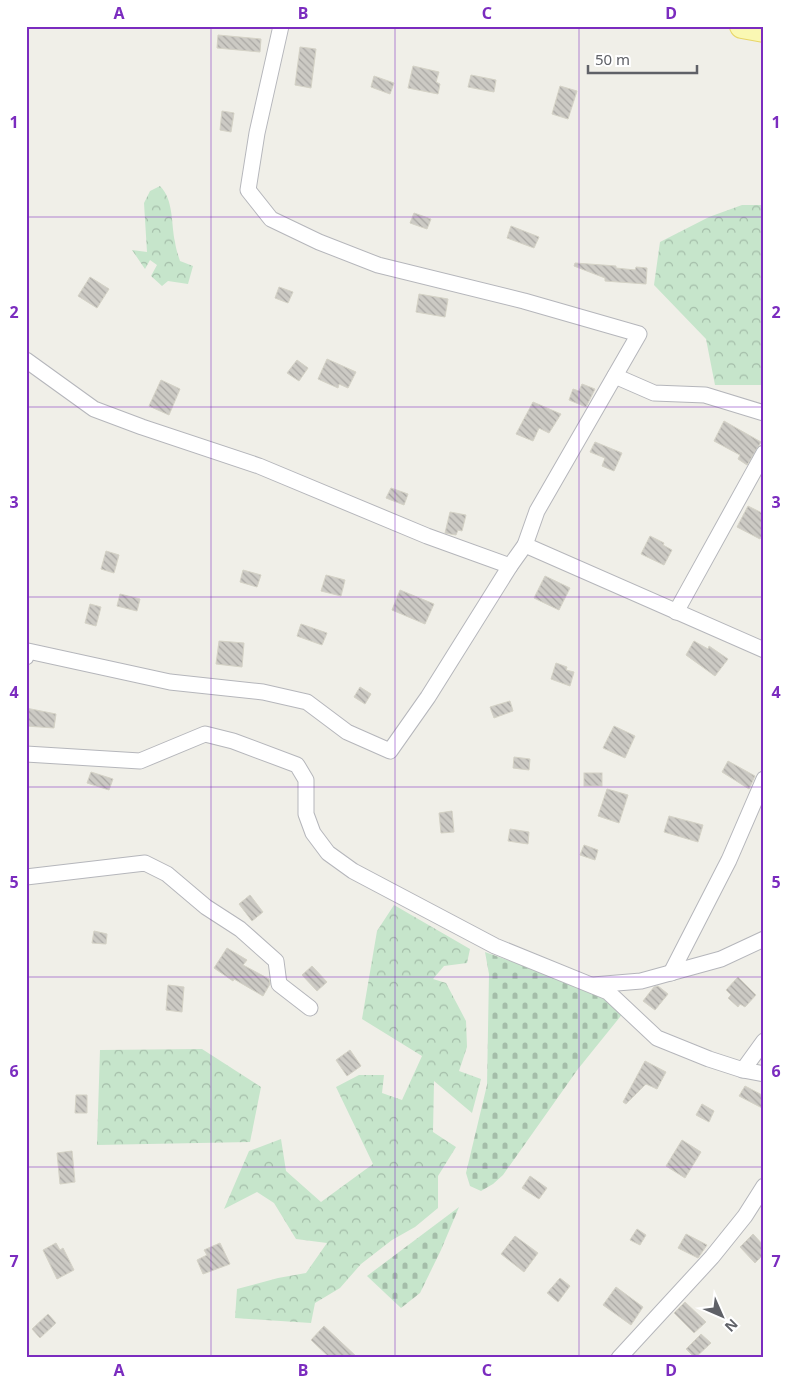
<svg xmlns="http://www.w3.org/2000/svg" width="790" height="1384" font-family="'Noto Sans',sans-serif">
	<defs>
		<pattern id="forest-crowns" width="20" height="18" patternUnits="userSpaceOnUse" patternTransform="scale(1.25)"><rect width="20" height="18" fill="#c6e5cb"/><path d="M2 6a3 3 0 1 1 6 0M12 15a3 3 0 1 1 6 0" fill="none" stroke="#a4bda9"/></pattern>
		<pattern id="cemetery-stones" width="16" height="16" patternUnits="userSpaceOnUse" patternTransform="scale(1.25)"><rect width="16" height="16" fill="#c6e5cb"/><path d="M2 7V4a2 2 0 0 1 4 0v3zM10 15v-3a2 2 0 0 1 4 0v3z" fill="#a4bda9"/></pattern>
		<pattern id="building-back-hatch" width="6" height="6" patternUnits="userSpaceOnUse" patternTransform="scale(1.25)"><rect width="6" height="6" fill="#cccac4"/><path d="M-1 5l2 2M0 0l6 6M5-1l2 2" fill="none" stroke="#a9a7a3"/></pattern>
	</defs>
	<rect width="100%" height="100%" fill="#f0efe8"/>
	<g fill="url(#forest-crowns)">
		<path d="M160,186C174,200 171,224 175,242C176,249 178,255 180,261L193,266L188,284L168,281L162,286L151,276L157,265L150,260L145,269L132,250L147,252L144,203L150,191Z"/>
		<path d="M742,205H764V385H715L706,339L654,285L660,242L709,217Z"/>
		<path d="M394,905L470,949L467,963L444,966L433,979L446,983L466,1021L467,1047L459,1071L481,1079L472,1113L434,1081L433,1132L456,1147L438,1176V1208L415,1227L392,1240L361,1264L340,1288L315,1303L311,1323L235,1318L237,1289L278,1278L306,1273L327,1243L296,1239L274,1203L257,1192L224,1209L249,1151L281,1139L286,1171L321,1202L373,1164L336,1087L359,1075H384L382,1093L402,1100L422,1056L362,1019L377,931Z"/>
		<path d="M202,1049L261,1087L250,1142L97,1145L100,1050Z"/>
	</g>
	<g fill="url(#cemetery-stones)">
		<path d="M485,952L594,991L624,1012L578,1069L503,1175L493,1184L481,1191L470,1186L466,1173L487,1085L489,974Z"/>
		<path d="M459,1207L441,1250L420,1293L401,1308L367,1276Z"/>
	</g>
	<g fill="url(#building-back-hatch)" stroke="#d4d2c6">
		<path d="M218,35L261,39L260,52L217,48Z"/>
		<path d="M300,47L316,49L311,88L295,85Z"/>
		<path d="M413,66L439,72L436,82L440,84L438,94L408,88Z"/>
		<path d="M471,75L496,80L494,92L468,87Z"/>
		<path d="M374,76L394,83L390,94L371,87Z"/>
		<path d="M560,86L577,91L568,119L552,114Z"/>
		<path d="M222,111L234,113L231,132L220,130Z"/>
		<path d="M414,213L431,219L427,229L410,223Z"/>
		<path d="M511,226L539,237L534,248L507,238Z"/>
		<path d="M575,263L616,266V268L635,270L636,267L647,268L646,284L605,281V278L574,266Z"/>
		<path d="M90,277L109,289L97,308L78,296Z"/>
		<path d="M279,287L293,292L288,303L275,298Z"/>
		<path d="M419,294L448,299L445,317L416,312Z"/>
		<path d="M327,359L356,372L348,388L339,384L338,388L318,379Z"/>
		<path d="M297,360L308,368L299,381L287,373Z"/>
		<path d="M161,380L180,389L169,415L149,406Z"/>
		<path d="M582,384L595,389L586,407L569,400L573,389L579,391Z"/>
		<path d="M533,402L561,414L549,433L539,428L533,441L516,434Z"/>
		<path d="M724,421L761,442L747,465L738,459L740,455L714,441Z"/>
		<path d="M595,442L622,453L614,471L602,466L605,458L590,452Z"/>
		<path d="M391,488L408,494L404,505L386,498Z"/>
		<path d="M748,506L764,514V532L760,539L737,527Z"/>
		<path d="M450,512L466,515L462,531L458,530L456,535L445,533Z"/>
		<path d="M650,536L664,543L663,545L672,550L664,565L641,554Z"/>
		<path d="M106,551L119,555L114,573L101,569Z"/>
		<path d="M243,570L261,575L257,587L240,582Z"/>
		<path d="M326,575L345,580L341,596L321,591Z"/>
		<path d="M545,576L570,588L559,610L534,598Z"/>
		<path d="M400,590L434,604L425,624L392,610Z"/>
		<path d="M120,594L140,599L137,611L117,606Z"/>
		<path d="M90,604L101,607L96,626L85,623Z"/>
		<path d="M301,624L327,633L322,645L297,636Z"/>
		<path d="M219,641L244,643L242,667L216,664Z"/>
		<path d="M694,641L708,649L709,646L728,659L715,676L686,655Z"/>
		<path d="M556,663L567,667L566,670L574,672L570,686L551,679Z"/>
		<path d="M360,687L371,694L365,704L354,697Z"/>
		<path d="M510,701L513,711L494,718L490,707Z"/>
		<path d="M26,708L56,714L54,728L26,726Z"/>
		<path d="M614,726L635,736L625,758L603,748Z"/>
		<path d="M514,757L530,759L529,770L513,768Z"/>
		<path d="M728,761L755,776L749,789L722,772Z"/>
		<path d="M91,772L113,779L109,790L87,783Z"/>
		<rect x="584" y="773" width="18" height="13"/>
		<path d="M607,789L628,795L619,823L598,816Z"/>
		<path d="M452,811L454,832L441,833L439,813Z"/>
		<path d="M669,816L703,825L698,842L664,832Z"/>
		<path d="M510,829L529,832L528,844L508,841Z"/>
		<path d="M584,845L598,850L595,860L580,855Z"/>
		<path d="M250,895L263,912L252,921L239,904Z"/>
		<path d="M94,931L107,934L106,944L92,943Z"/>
		<path d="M227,948L247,960L243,965L269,979L270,984L263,996L234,979L233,981L214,968Z"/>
		<path d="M312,966L327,982L317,991L302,975Z"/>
		<path d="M738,977L756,995L745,1007L740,1004L738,1007L728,998L731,995L726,990Z"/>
		<path d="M168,985L184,987L182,1012L166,1010Z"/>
		<path d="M658,986L668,994L655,1010L643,1001L654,987Z"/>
		<path d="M350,1050L361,1066L347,1076L336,1060Z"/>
		<path d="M645,1061L666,1072L657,1089L646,1084L626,1104L623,1102Z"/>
		<path d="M745,1086L764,1096V1109L739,1096Z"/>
		<path d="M76,1095H87V1113H75Z"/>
		<path d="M702,1104L714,1111L709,1122L696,1115Z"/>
		<path d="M682,1140L701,1152L685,1178L666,1166Z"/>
		<path d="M72,1151L75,1182L60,1184L57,1153Z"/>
		<path d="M530,1176L547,1188L539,1199L522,1188Z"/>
		<path d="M637,1229L646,1235L640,1245L630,1240Z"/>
		<path d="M686,1234L707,1245L698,1258L678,1248Z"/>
		<path d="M753,1234L764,1246V1254L755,1263L740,1247Z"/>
		<path d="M515,1236L538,1253L524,1272L501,1254Z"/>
		<path d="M56,1243L60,1250L63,1248L74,1270L57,1279L43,1250Z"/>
		<path d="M220,1243L230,1264L203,1274L197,1260L207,1255L204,1250Z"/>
		<path d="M560,1278L570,1286L558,1302L547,1293Z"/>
		<path d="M616,1287L643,1307L631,1325L603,1305Z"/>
		<path d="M685,1302L706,1322L694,1333L674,1313Z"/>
		<path d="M48,1314L56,1323L40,1338L32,1329Z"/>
		<path d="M324,1326L358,1358H330L311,1340Z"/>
		<path d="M701,1334L711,1343L695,1358L686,1349Z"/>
	</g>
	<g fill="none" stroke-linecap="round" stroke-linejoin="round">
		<defs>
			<g id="minor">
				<path d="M26,360L94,409L142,427L259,466L427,536L510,566"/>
				<path d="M615,376L654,393L705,395L764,413"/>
				<path d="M525,545L764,650"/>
				<path d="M676,612L764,453"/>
				<path d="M26,657L28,651L170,682L263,692L307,702L347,732L390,751L428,697L510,566L525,545L537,511L639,334L524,301L378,265L319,242L271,219L248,190L257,133L281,26"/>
				<path d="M26,754L140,761L205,734L233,741L297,765L306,780V814L313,833L328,853L353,871L495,946L608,992L657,1038L709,1059L743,1070L764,1074"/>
				<path d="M26,877L145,863L167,874L206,907L240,929L276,961L279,984L310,1008"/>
				<path d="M671,973L729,860L764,779"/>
				<path d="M593,985L641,981L721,959L764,939"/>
				<path d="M743,1070L764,1041"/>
				<path d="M619,1358L712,1257L745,1216L764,1186"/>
			</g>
			<path id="primary" d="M742,26L764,30"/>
		</defs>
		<use href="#minor" stroke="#b5b6bb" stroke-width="17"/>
		<use href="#primary" stroke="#e8d668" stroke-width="26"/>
		<use href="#minor" stroke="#fff" stroke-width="15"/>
		<use href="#primary" stroke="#faf8b3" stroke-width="24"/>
	</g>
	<path fill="none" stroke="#7b2cbf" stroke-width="1" stroke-opacity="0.55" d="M211,26V1358M395,26V1358M579,26V1358M26,217H764M26,407H764M26,597H764M26,787H764M26,977H764M26,1167H764"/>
	<rect width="790" height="1384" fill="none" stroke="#ffffff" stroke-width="55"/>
	<g transform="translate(722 1316) rotate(135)" stroke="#ffffff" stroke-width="4" paint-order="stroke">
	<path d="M0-4L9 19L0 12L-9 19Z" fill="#5f6167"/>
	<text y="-8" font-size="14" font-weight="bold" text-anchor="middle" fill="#5f6167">N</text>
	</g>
	<path d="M588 65v8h109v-8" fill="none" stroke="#5f6167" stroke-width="2.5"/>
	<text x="595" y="65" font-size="15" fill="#5f6167" stroke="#ffffff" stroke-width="4" paint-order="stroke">50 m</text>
	<rect x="28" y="28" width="734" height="1328" fill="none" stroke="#7b2cbf" stroke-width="2"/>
	<g font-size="16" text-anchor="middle" font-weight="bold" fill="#7b2cbf">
		<text x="119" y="19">A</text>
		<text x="303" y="19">B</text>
		<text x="487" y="19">C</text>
		<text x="671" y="19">D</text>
		<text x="14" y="128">1</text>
		<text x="776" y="128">1</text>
		<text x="14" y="318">2</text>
		<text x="776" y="318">2</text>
		<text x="14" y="508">3</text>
		<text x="776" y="508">3</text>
		<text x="14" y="698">4</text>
		<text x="776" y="698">4</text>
		<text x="14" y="888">5</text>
		<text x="776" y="888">5</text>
		<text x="14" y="1077">6</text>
		<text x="776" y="1077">6</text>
		<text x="14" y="1267">7</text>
		<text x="776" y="1267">7</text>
		<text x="119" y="1376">A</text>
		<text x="303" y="1376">B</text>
		<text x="487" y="1376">C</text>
		<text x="671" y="1376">D</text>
	</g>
</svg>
